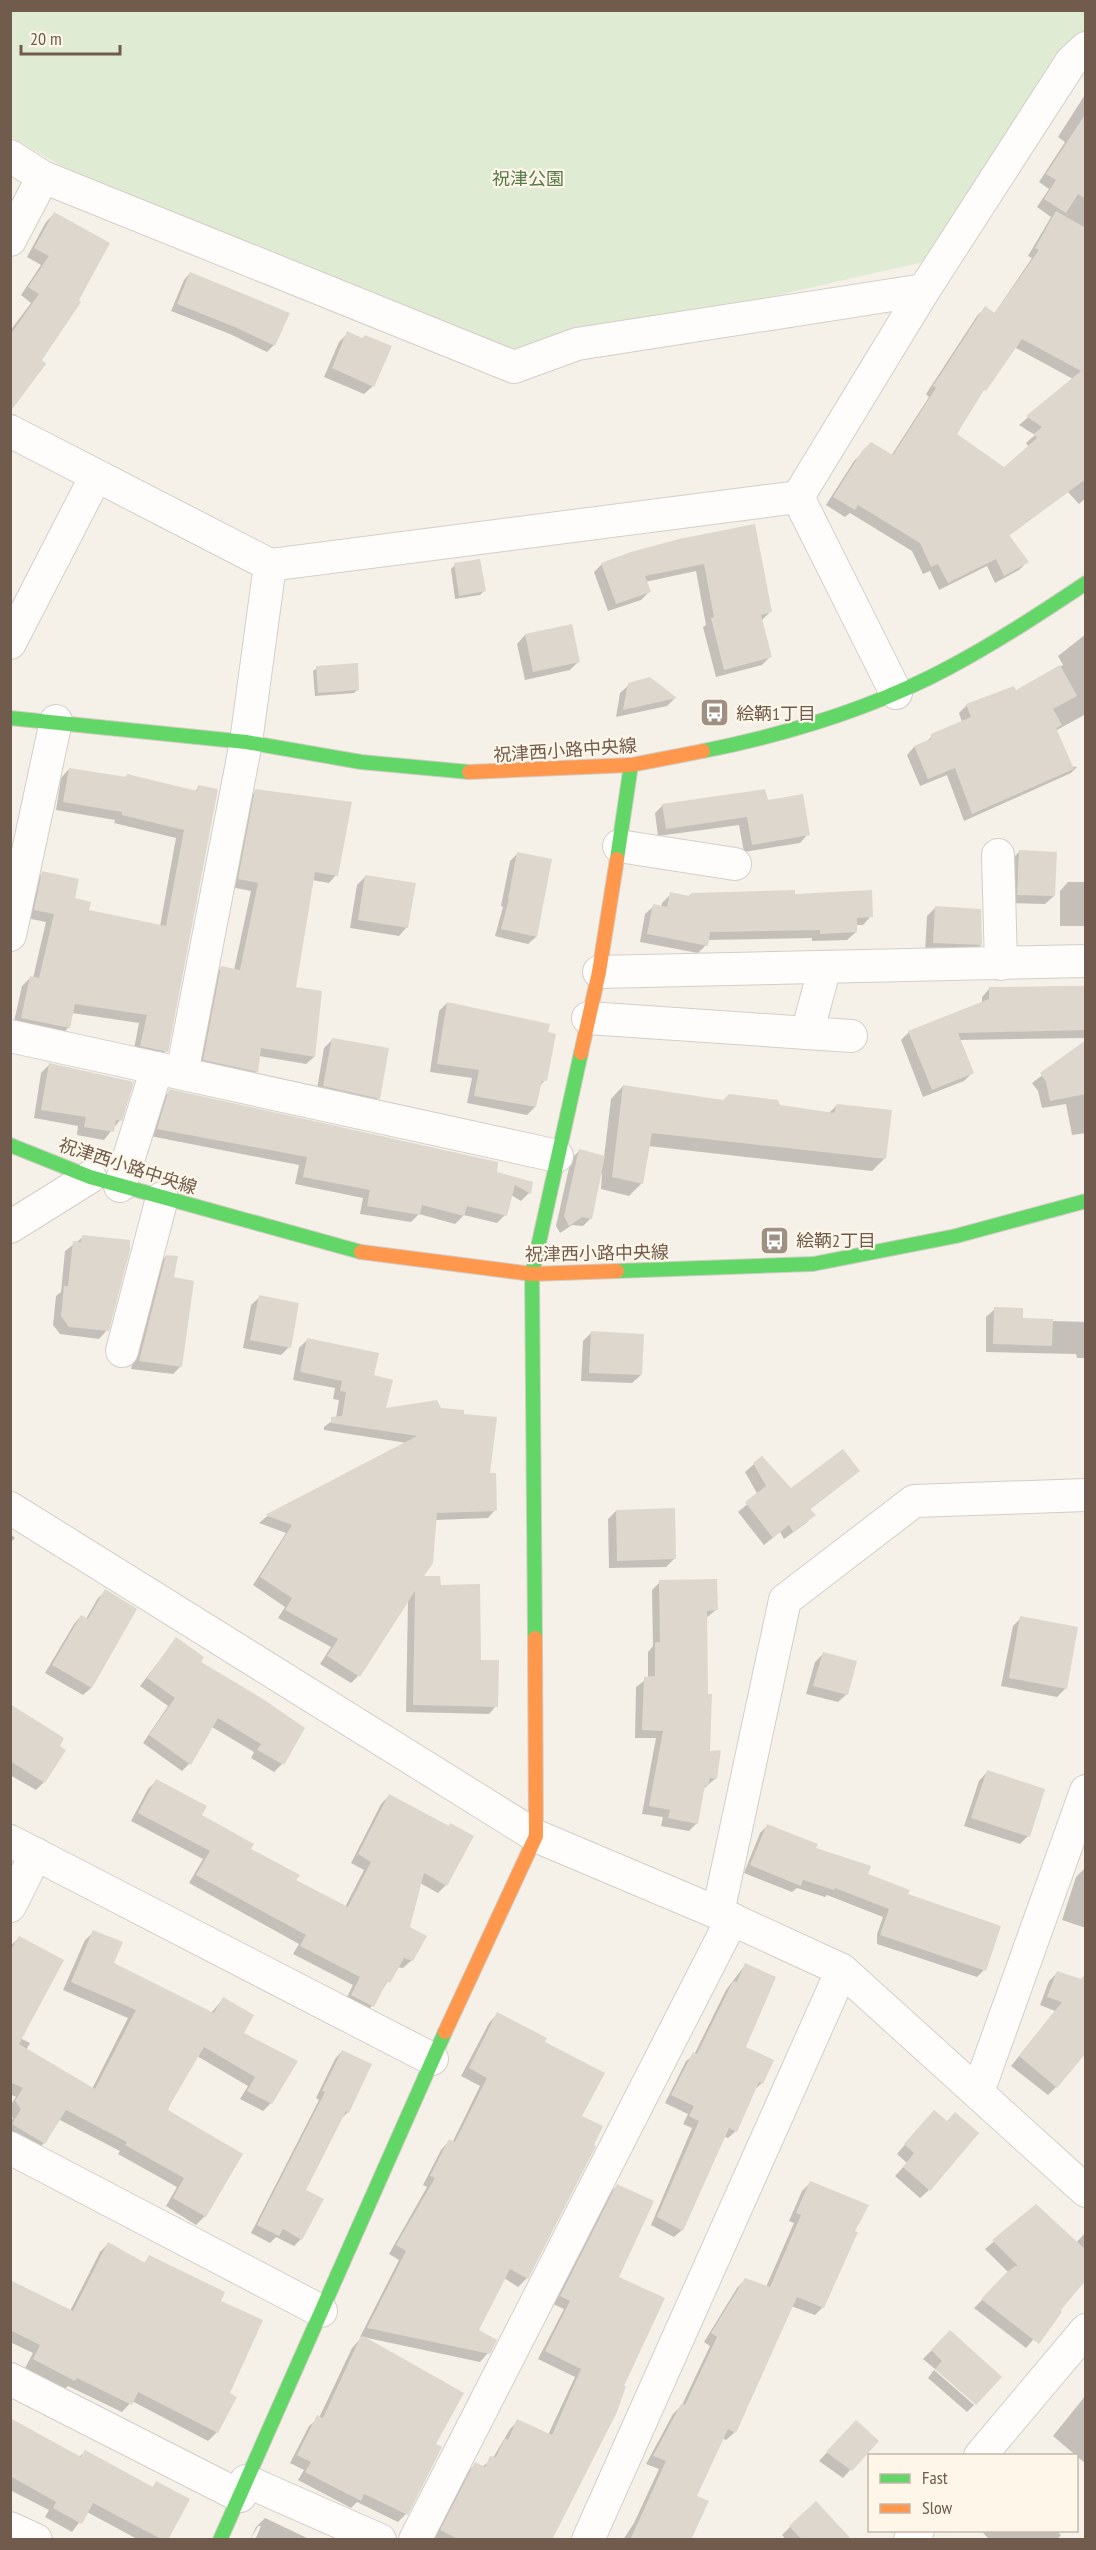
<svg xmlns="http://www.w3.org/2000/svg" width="1096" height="2550" font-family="'PT Sans Narrow','Noto Sans JP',sans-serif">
	<rect width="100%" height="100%" fill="#f5f1e8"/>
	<path fill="#e0ebd4" d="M11,11H1085V33L932,260L712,310L512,352L84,179L11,137Z"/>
	<g fill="#0003" fill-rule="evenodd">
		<path d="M1086,93V498L1079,504L1068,492L1008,536L1027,562L1019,570L995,583L987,566L939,590L930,571L923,574L912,551L850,513L845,517L826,505L854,461L871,444L891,456L929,397L926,394L977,316L985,308L994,314L1032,258L1028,256L1051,217L1037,207L1049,189L1039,182L1065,142L1058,137ZM1014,347L1073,379L1019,425L1035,435L1026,443L1029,447L1004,469L955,435L979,396Z"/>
		<path d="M54,214L108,244L10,400V331L31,303L21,295L41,265L27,257L46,222Z"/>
		<path d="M190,273L274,345L267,352L230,334L171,311L184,280Z"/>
		<path d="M348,333L373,386L364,394L324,377L339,342Z"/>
		<path d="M679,540L770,612L761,621L770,657L762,665L716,677L703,627L706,625L696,571L645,582L649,592L641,600L608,611L594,572L602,564Z"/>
		<path d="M455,565L484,591L480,595L455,599L451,569Z"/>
		<path d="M1086,634V714L1055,731L1056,765L1077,767L1071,773L964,821L947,775L920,786L907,755L914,747L925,743L932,736L962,722L959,713L967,705L1015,692L1063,665L1058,656Z"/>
		<path d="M525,635L578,662L570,670L525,680L517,644Z"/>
		<path d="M317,668L358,689L354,693L315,696L313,671Z"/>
		<path d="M629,685L675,698L667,706L616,717L620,693Z"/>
		<path d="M69,769L124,778L127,775L194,792L199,787L166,1051L158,1060L133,1054L139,1023L72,1013L69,1027L60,1036L13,1026L22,986L30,978H33L46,922L26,918L34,881L43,873L87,911L160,926L176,838L114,823L115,820L56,810L61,778Z"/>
		<path d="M256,791L336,875L329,883L312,880L294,988L314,1057L306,1064L259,1056L257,1071L249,1079L196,1067L214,976L221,968L234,970L251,891L231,887L248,798Z"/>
		<path d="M767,802L808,834L800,843L744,852L739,825L658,836L655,813L663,805Z"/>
		<path d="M1019,852L1054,896L1045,904L1009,903L1011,860Z"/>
		<path d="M517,854L536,937L528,944L495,936L503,907L501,906L510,861Z"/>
		<path d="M366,876L407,927L399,936L350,928L357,885Z"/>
		<path d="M1068,882H1086V926H1060V891Z"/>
		<path d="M671,894L688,897L691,894L794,895L871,916L863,925H855L856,932L847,940L812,941V938L707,940L706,945L698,953L640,942L645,914L654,906L661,907L662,903Z"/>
		<path d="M935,908L981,945L973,953L925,951L927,916Z"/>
		<path d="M1086,986V1038L959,1040L972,1073L964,1081L923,1097L901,1040L909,1032L982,1004V997L990,988Z"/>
		<path d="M447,1003L545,1080L539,1087L535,1107L527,1115L467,1103L472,1078L430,1072L439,1011Z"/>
		<path d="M332,1040L378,1098L370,1106L316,1095L324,1048Z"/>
		<path d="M1086,1042V1133L1072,1135L1066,1104L1042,1108L1038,1091L1032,1083Z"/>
		<path d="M49,1065L120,1120L104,1140L77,1135L78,1126L34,1118L41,1073Z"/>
		<path d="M623,1086L723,1101L829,1113L837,1105L885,1158L872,1171L648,1146L642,1183L629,1196L601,1189L602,1174H600L591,1218L583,1226L572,1225L560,1233L556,1226L571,1159L579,1151L604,1157L611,1099Z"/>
		<path d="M170,1091L532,1183L529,1193L521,1201L511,1195L505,1215L497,1223L464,1215L455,1224L419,1214L411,1222L360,1214L363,1198L295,1184L299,1165L150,1136L162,1099Z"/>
		<path d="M83,1237L107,1330L99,1339L60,1334L53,1325L56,1296L61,1292L65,1251Z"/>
		<path d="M166,1256L172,1279L181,1366L173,1374L131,1369L158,1265Z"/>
		<path d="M260,1297L289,1347L281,1355L243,1348L251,1305Z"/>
		<path d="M995,1309L1022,1320L1086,1322V1358H1077L1076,1354L986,1352V1317Z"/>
		<path d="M591,1333L641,1375L632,1383L581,1381L583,1341Z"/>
		<path d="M307,1340L372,1376L384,1410L489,1474L495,1510L488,1518L435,1520L422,1578L480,1661L496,1706L489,1714L406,1712L408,1599L358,1676L351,1683L320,1664L331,1647L278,1618L285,1607L253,1585L286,1533L259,1523L266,1517L407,1443L324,1430V1427L336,1418L339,1400L333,1399L335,1388L293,1380L299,1348Z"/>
		<path d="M754,1464L791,1490L849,1479L809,1510L814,1515L806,1523L784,1539L780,1532L764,1545L738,1512L758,1495L745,1472Z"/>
		<path d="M616,1511L674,1559L666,1567L609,1568L608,1519Z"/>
		<path d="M10,1534L15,1538L10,1543Z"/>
		<path d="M660,1582L716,1610L706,1618L709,1752L715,1779L703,1789L697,1823L689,1831L661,1826L663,1817L642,1814L656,1738H635L636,1687L648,1678V1652L653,1646L652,1590Z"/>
		<path d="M106,1591L135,1609L91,1688L83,1695L45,1673L74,1624L81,1616L86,1619L98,1598Z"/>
		<path d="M1021,1618L1065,1689L1057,1697L1001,1686L1013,1626Z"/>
		<path d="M176,1639L199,1662L303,1728L282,1764L274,1772L251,1758L254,1752L212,1727L189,1764L182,1771L143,1743L168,1706L140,1686Z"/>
		<path d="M823,1654L847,1694L838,1702L806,1694L815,1662Z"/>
		<path d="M10,1714L44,1782L36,1790L10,1775Z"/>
		<path d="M987,1772L1028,1836L1020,1844L964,1826L979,1781Z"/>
		<path d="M156,1781L200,1816L294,1881L345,1907L364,1870L351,1863L381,1804L389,1796L448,1827L446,1885L438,1893L420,1883L408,1927L412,1960L403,1968L397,1967L372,2006L364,2014L344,2003L353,1985L293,1954L299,1944L189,1883L203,1859L131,1821L148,1789Z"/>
		<path d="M767,1826L906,1895L984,1970L977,1977L877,1944V1934L883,1917L827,1895L825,1897L797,1888L792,1892L744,1873L760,1833Z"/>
		<path d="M1084,1869L1086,1870V1928L1062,1920L1076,1877Z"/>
		<path d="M94,1932L112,1964L211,2013L223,1999L242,2033L271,2103L263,2111L240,2099L248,2086L197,2056L166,2111L241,2155L205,2216L196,2225L166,2206L177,2187L118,2154L120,2151L58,2119L44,2143L35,2152L10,2136V2123L13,2118L10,2114V2106L16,2097L10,2094V1946L19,1938L20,2038L30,2043L26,2050L92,2089L128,2018L63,1990L85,1940Z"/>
		<path d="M745,1965L744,2047L762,2083L753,2091L736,2131L728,2138L723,2136L682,2230L674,2237L651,2225L692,2128L683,2124L688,2114L665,2103L686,2061L694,2055L726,1990Z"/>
		<path d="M1058,1972L1080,1981L1086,1974V2019L1056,2087L1048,2095L1011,2066L1055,2011L1040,2005L1049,1981Z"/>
		<path d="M497,2014L543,2042L594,2147L527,2278L518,2287L504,2278L477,2331L488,2353L480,2362L363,2337L406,2514L398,2522L357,2502L351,2508L298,2480L304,2470L290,2463L309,2426L319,2418L352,2348L362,2337H360L399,2260L389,2254L427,2187L423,2185L441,2150L449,2141L452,2143L480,2086L461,2076L489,2023Z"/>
		<path d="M342,2051L348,2112L340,2120L304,2191L301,2239L294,2246L276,2237L270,2243L251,2233L319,2100L316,2098L335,2059Z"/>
		<path d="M926,2120L929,2190L920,2198L895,2176L907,2163L897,2154Z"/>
		<path d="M810,2183L853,2232L823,2307L815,2315L791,2306L735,2432L726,2440L722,2438L695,2496L690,2540H623L634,2523L659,2469L646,2464L673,2414L682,2405L710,2346L704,2342L737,2288L745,2280L766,2287L794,2223L789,2221L802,2191Z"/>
		<path d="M617,2186V2278L551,2537L553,2540L434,2538L468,2472L475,2464L482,2467L493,2458L510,2429L518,2421L548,2435L575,2377L538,2359L564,2309L553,2304L610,2193Z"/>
		<path d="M1036,2206L1076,2243L1086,2232V2278L1026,2348L974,2308L1009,2273L985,2249Z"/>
		<path d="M108,2244L143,2264L150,2257L219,2302L228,2394L235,2397L217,2432L208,2441L132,2401L122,2412L68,2386L65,2389L25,2368L33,2353L10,2342V2282L70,2311L100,2252Z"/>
		<path d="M950,2332L976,2403L923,2359Z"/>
		<path d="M934,2370L974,2405L967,2412L928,2378Z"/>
		<path d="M1086,2395V2464L1053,2436Z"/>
		<path d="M10,2423L79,2457L85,2452L152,2488L156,2483L167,2540H139L87,2512L72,2532L45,2517L49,2510L10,2490Z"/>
		<path d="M848,2430L851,2469L843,2478L819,2461Z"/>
		<path d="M265,2518L307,2538L306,2540H255L261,2526H258L250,2540L256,2527Z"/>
		<path d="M790,2527L840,2540H786L782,2535Z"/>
		<path d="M985,2530H1056L1061,2535L1057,2540H990L983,2533Z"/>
	</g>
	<g fill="#ded7ce" fill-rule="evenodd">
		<path d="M1086,113V199L1078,194L1066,213L1044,199L1056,180L1046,174Z"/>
		<path d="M1056,211L1086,228V479L1009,535L1029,562L1004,576L996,559L948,583L938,564L931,567L920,543L858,505L855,510L833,497L862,451L871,442L893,455L936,388L933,386L985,306L995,313L1039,250L1035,248ZM1022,339L1081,371L1026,416L1042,427L1034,434L1037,438L1004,467L957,434L984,390L986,391Z"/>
		<path d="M54,212L110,243L79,300L81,302L42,360L46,364L10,412V335L39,294L28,287L49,256L34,248Z"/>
		<path d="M190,272L290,313L275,346L237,328L177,304Z"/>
		<path d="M347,331L362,338L365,335L392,346L374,387L332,368Z"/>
		<path d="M755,524L772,612L761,615L772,657L724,670L711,618L714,617L704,564L645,576L651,592L616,604L601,563L631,552L679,539Z"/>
		<path d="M480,559L486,591L459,596L454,563Z"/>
		<path d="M572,624L580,662L533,672L525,634Z"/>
		<path d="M358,663L359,690L318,693L316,666Z"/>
		<path d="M1060,665L1077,696L1053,709L1062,725L1056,728L1074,769L972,814L955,768L928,779L914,746L931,739V734L971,717L966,704L1014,686L1016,690Z"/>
		<path d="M650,677L677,698L623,710L628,683Z"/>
		<path d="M69,768L126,777L127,774L197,791L198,785L218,789L168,1052L140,1046L147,1015L75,1004L70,1028L21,1018L30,976L39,978L54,914L34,910L42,871L79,879L75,898L91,902L89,910L166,926L184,830L122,815V812L63,802Z"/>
		<path d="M255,789L352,802L338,876L315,872L296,987L322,991L315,1057L261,1048L258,1072L203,1060L221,966L240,970L258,883L238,879Z"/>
		<path d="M765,789L768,800L803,794L810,835L752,845L747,817L666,829L662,804Z"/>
		<path d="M1019,850L1057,852L1055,896L1017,895Z"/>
		<path d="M517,852L552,859L537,937L501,929L509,899H508Z"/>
		<path d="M365,875L416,883L408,928L358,920Z"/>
		<path d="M795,890V894L872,890L873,917L857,918V932L820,934V930L710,932L708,946L647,934L653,904L667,907L670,892L690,896L691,893Z"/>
		<path d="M935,906L981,909L982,945L933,943Z"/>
		<path d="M1086,986V1030L958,1033L974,1073L932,1090L908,1031L989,999V987Z"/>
		<path d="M447,1002L550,1024L548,1032L556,1034L547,1081H542L536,1107L474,1096L479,1070L437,1064Z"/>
		<path d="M332,1038L389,1048L380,1099L323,1086Z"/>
		<path d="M1086,1040V1094L1050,1101L1046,1082L1040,1073Z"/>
		<path d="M49,1063L134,1082L122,1121L116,1120L114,1132L84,1127L86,1117L41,1110Z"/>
		<path d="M623,1085L723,1100L729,1094L778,1100L780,1105L834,1113L837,1104L892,1110L886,1159L652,1133L643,1184L612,1177Z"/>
		<path d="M169,1089L498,1162L497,1172L533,1182L531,1194L515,1185L507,1216L467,1206L464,1216L422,1205L420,1215L367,1206L370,1190L303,1177L307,1157L157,1129Z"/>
		<path d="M579,1149L605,1156L592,1219L582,1217L569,1226L564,1216Z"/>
		<path d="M82,1235L130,1240V1250L109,1331L69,1327L61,1316L64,1286H68L73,1241L81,1242Z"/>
		<path d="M166,1255L178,1256L174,1277L194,1281L182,1367L139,1361Z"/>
		<path d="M259,1295L299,1303L291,1348L250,1340Z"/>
		<path d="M994,1307L1023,1308V1318L1053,1319L1052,1346L993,1344Z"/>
		<path d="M591,1331L644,1334L642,1375L589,1373Z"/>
		<path d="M307,1338L379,1353L374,1375L393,1380L386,1408L437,1400L441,1408L464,1410V1414L497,1417L490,1473H496L497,1511L437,1513L433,1563L424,1576H440L441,1585L480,1584L481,1660H499L498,1707L413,1705L415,1591L360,1677L327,1656L338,1639L285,1610L292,1598L260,1577L292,1525L265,1515L417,1436L331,1423V1417L342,1416L346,1392L340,1391L342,1381L300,1372Z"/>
		<path d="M843,1449L860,1471L810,1509L816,1515L793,1532L789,1525L773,1538L745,1502L766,1486L753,1463L762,1456L791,1488Z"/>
		<path d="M675,1508L676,1559L617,1561L616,1510Z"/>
		<path d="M717,1579L718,1610L707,1611L708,1694H712L710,1751L721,1750L717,1779L710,1778L708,1786L705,1785L698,1824L668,1818L670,1810L649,1806L663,1731L642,1730L644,1677L655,1676V1643L660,1642L659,1580Z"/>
		<path d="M105,1589L137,1609L92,1688L52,1665L81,1615L88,1619Z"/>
		<path d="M1020,1616L1078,1627L1067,1689L1009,1678Z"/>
		<path d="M176,1637L204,1657L201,1662L263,1699L305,1728L284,1765L257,1750L261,1744L218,1718L191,1765L149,1735L175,1698L147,1678Z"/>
		<path d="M823,1652L857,1661L848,1695L813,1686Z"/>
		<path d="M10,1704L64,1738L60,1746L66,1750L45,1783L10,1761Z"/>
		<path d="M987,1770L1045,1789L1030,1837L971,1818Z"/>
		<path d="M156,1779L207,1806L202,1815L254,1844L251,1849L300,1875L296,1880L348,1907L371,1862L358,1854L389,1794L449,1826L450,1823L474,1836L447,1886L424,1873L410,1927L427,1936L413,1961L404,1958L390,1983L387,1981L374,2007L351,1995L360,1977L300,1946L306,1935L196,1875L210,1851L138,1813Z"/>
		<path d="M767,1824L818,1844L816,1848L871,1866L868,1874L910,1890L908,1894L1001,1926L986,1971L880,1935L889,1909L835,1888L834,1890L803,1880L801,1886L750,1865Z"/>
		<path d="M93,1930L123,1942L114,1963L214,2013L223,1997L254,2015L244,2033L298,2061L272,2104L247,2091L255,2077L204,2047L171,2103L168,2110L243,2154L206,2217L173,2198L184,2178L125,2145L127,2142L66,2110L45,2144L12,2124L21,2109L15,2101L23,2088L10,2082V1951L19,1936L64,1960L19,2044L95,2089L136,2010L71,1982Z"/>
		<path d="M745,1963L776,1977L746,2047L774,2060L763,2084L759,2082L737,2132L729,2128L683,2231L657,2217L699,2121L689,2116L694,2106L671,2095L693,2052L697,2054L733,1981L737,1982Z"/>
		<path d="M1057,1971L1081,1979L1086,1974V2053L1057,2088L1019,2056L1062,2002L1047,1997Z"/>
		<path d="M497,2012L547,2038L545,2042L605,2073L582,2116L603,2126L594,2145L596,2146L528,2279L510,2269L479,2330L497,2340L490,2354L367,2328L406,2251L396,2245L435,2178L430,2176L449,2139L455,2142L487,2078L469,2068Z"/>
		<path d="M342,2050L372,2064L349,2113L346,2111L306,2190L324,2199L302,2240L283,2229L279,2236L257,2225L325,2092L322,2091Z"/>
		<path d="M934,2110L947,2121L955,2112L979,2133L930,2191L903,2167L914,2153L904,2144Z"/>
		<path d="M810,2181L869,2205L855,2231L858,2232L824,2308L797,2297L736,2433L728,2429L697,2496L709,2501L691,2540H630L666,2461L653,2456L681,2404L685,2405L717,2337L711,2333L745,2278L770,2287L801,2215L796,2213Z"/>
		<path d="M617,2184L654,2201L619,2277L665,2298L624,2386H626L617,2412L552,2540H460L440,2530L475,2462L485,2467L490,2456L496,2457L505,2438L508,2440L517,2419L552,2435L581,2369L545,2351L570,2301L560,2296Z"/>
		<path d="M1036,2204L1086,2250V2280L1061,2310L1062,2312L1039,2344L981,2299L1006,2273L1015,2266H1018L992,2240Z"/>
		<path d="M108,2242L145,2263L149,2255L225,2292L221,2301L263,2320L230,2393L237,2397L218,2433L138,2392L132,2405L77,2378L75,2381L33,2359L40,2345L10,2330V2280L73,2311Z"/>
		<path d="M950,2330L1002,2377L976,2405L935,2369L942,2361L931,2350Z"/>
		<path d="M363,2336L464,2393L436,2444L442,2447L408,2515L364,2494L361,2501L305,2472L311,2462L297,2455L317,2415L323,2418L360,2338Z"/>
		<path d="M10,2418L81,2457L85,2450L153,2487L156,2481L190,2499L168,2540H163L93,2503L82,2524L53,2508L56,2502L10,2476Z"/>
		<path d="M856,2420L879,2441L852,2471L826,2452Z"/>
		<path d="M816,2501L852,2540H802L789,2526Z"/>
	</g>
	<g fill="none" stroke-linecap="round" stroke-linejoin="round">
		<defs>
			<g id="street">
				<path d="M10,156L43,177L514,367L577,344L924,290"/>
				<path d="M10,240L43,177"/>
				<path d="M10,431L270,565L798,497L896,693"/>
				<path d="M798,497L924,290L1071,62L1086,48"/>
				<path d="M10,643L96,476"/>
				<path d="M619,846L735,864"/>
				<path d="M998,855L1001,964"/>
				<path d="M10,935L56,721"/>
				<path d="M599,972L1086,961"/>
				<path d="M588,1018L851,1036"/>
				<path d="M807,1033L825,967"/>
				<path d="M10,1036L557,1156"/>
				<path d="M182,1073L246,742L270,565"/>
				<path d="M120,1186L157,1068"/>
				<path d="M10,1227L90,1177"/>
				<path d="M122,1351L162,1198"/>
				<path d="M10,1508L536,1836L718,1913L842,1970L1086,2191"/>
				<path d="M10,1841L432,2059"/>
				<path d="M10,1906L36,1854"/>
				<path d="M718,1913L785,1600L914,1501L1086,1495"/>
				<path d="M978,2092L1086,1791"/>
				<path d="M10,2148L321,2311"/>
				<path d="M10,2379L240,2496"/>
				<path d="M980,2456L1086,2330"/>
				<path d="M246,2481L380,2540"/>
				<path d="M10,2528L36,2540"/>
				<path d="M415,2540L732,1919"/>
				<path d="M588,2540L842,1970"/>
				<path d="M910,2540L918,2530"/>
			</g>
			<g id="fast">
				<path d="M10,718L246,742L361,762L469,772"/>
				<path d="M703,751C788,734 874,708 950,667C997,642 1041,613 1086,583"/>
				<path d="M617,859L631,765"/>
				<path d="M10,1145L90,1177L361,1252"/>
				<path d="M617,1271L813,1264L956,1236L1086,1201"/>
				<path d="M535,1638L532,1274L581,1053"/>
				<path d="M220,2540L445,2032"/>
			</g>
			<g id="slow">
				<path d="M469,772L631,765L703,751"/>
				<path d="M581,1053L599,972L617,859"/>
				<path d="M361,1252L532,1274L617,1271"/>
				<path d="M445,2032L536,1836L535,1638"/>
			</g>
		</defs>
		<use href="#street" stroke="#d4cec7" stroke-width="34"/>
		<use href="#fast" stroke="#d3cdc5" stroke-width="16"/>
		<use href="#slow" stroke="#d3cdc5" stroke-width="16"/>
		<use href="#street" stroke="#fefdfc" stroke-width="32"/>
		<use href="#fast" stroke="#63d668" stroke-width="14"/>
		<use href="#slow" stroke="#ff974d" stroke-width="14"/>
	</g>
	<defs>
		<symbol id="bus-square" viewBox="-11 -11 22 22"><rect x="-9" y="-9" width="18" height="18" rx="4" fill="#9f9083" stroke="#fdf6e9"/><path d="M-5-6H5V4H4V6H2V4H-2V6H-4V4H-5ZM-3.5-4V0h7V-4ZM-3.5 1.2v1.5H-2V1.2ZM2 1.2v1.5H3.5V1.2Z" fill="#fff"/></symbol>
	</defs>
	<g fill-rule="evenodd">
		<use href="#bus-square" x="698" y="696" width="33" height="33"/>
		<use href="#bus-square" x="758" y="1224" width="33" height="33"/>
	</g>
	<g text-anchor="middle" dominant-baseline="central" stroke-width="4.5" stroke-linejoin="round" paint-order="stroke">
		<g font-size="18" fill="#547a48" stroke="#fdf6e9">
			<text x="528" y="178">祝津公園</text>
		</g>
		<g font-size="18" fill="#705b4c" stroke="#fdf6e9" text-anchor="start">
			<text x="736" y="713">絵鞆1丁目</text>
			<text x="796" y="1240">絵鞆2丁目</text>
		</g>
		<g font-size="18" fill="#705b4c" stroke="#fdf6e9">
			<text transform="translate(565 750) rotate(-4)">祝津西小路中央線</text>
			<text transform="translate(128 1166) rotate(18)">祝津西小路中央線</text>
			<text transform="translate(597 1253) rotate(-1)">祝津西小路中央線</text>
		</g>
	</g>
	<rect width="1096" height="2550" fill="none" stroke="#705b4c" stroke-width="24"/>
	<rect x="868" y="2454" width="210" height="78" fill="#fdf6e9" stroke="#c5b8aa" stroke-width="1.5"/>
	<rect x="880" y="2474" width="30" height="9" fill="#63d668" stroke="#c5b8aa" stroke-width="1.5"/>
	<text x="922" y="2484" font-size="18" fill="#705b4c">Fast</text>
	<rect x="880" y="2504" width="30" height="9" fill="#ff974d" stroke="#c5b8aa" stroke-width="1.5"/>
	<text x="922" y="2514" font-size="18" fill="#705b4c">Slow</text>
	<path d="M21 45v9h99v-9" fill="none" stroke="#705b4c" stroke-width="3"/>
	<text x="30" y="45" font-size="18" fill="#705b4c" stroke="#fdf6e9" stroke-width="4.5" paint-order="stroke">20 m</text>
</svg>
